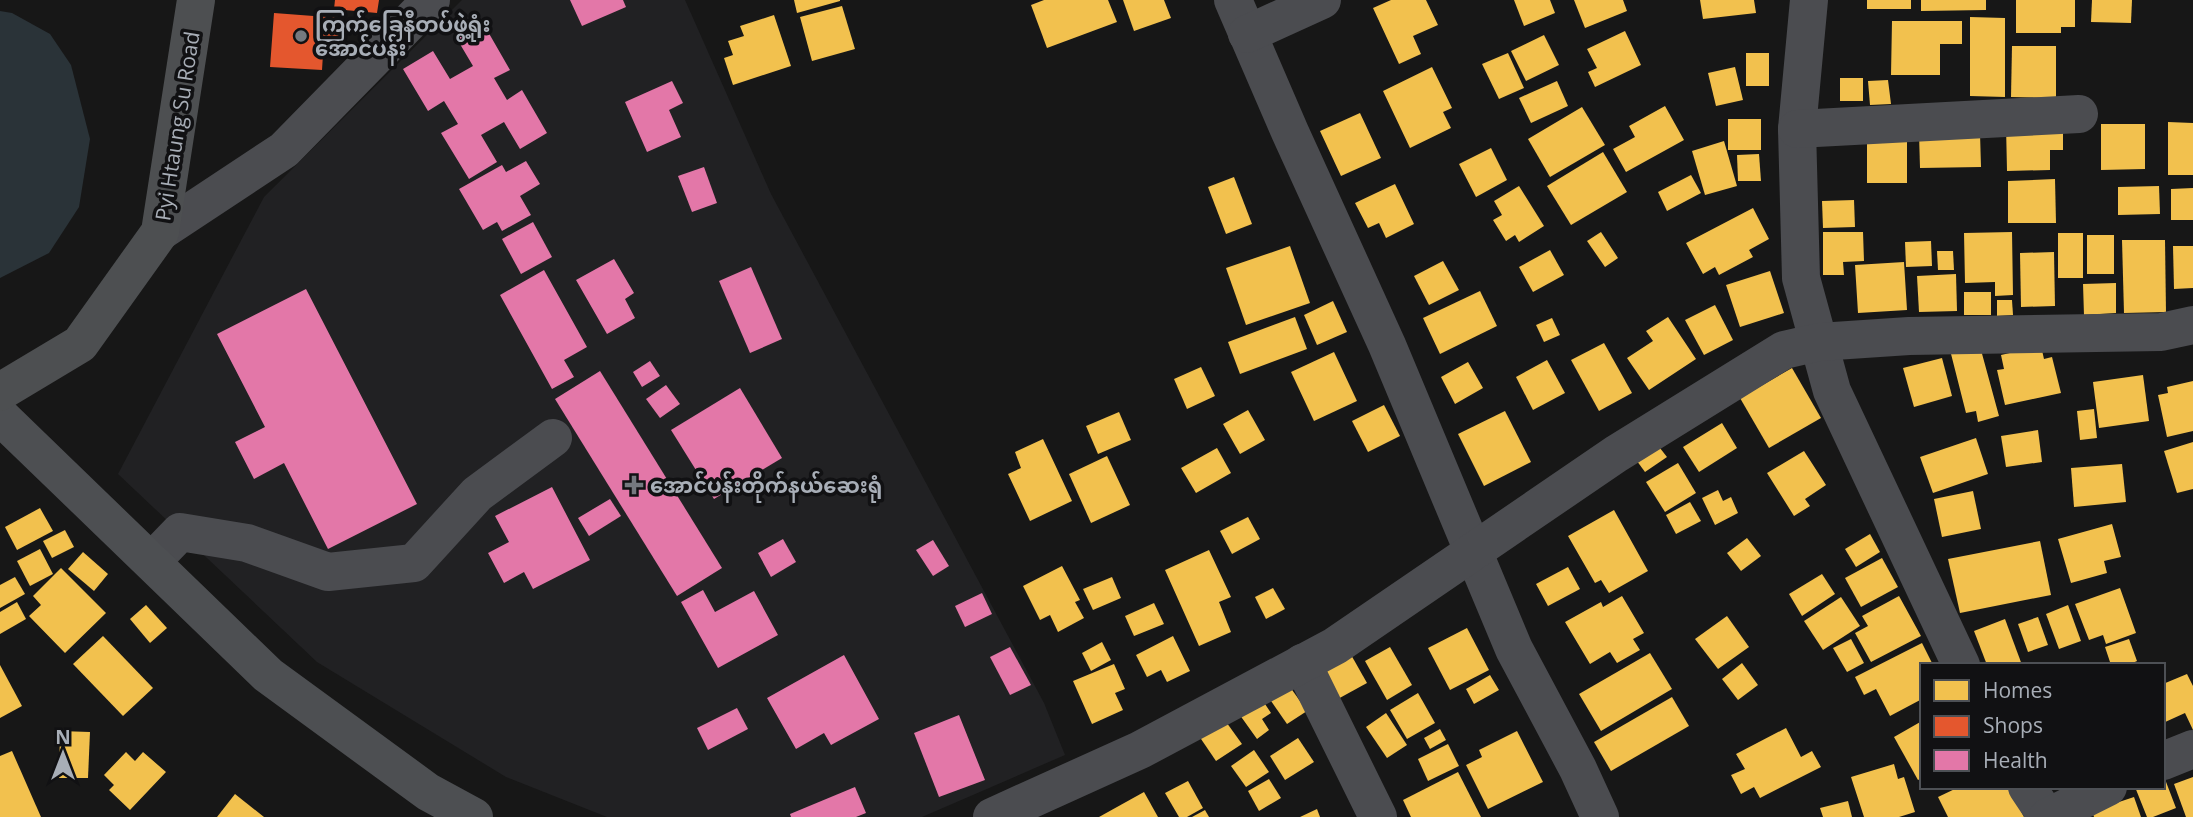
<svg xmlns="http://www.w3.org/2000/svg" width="2193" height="817" font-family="'Open Sans','Noto Sans Myanmar',sans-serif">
	<rect width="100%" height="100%" fill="#171717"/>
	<path fill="#212123" d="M462,0H685L771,194L1044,703L1065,755L922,817H607L506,777L317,662L118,474L264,197Z"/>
	<path fill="#2a3338" d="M0,11L12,13L50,34L71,65L90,139L79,207L49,253L0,278Z"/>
	<g fill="#f2c14e">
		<path d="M794,0H840V1L797,13Z"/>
		<path d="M1044,0H1108L1117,22L1047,48L1031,5Z"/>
		<path d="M1123,0H1164L1171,18L1134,31Z"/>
		<path d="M1391,0H1426L1438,25L1413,36L1421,54L1399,64L1373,8Z"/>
		<path d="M1514,0H1550L1555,13L1524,26Z"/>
		<path d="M1574,0H1623L1627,11L1585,28Z"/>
		<path d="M1700,0H1754L1756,13L1703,19Z"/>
		<rect x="1867" y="0" width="44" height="9"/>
		<path d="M1921,0H1986V10L1921,11Z"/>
		<path d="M2016,0H2075V27H2061V33H2016Z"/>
		<path d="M2092,0H2132L2131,23L2091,22Z"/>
		<path d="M842,6L855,49L812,61L800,17Z"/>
		<path d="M774,15L791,66L733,85L724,58L733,55L728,41L744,36L740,26Z"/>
		<path d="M1970,17L2005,18V97L1970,96Z"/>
		<path d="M1892,21H1962V44H1940V75H1891Z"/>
		<path d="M1625,31L1641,65L1595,87L1588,72L1597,68L1587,49Z"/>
		<path d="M1544,35L1559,65L1526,81L1511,51Z"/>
		<path d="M2012,46H2056V98L2011,97Z"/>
		<path d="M1508,53L1524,88L1499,99L1482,64Z"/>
		<rect x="1746" y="53" width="23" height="33"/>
		<path d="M1432,67L1452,108L1443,112L1451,128L1410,148L1383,91Z"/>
		<path d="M1735,67L1743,100L1716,106L1708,73Z"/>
		<rect x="1840" y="78" width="23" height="23"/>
		<path d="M1888,80L1891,104L1870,105L1868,81Z"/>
		<path d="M1557,81L1568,106L1531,123L1519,98Z"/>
		<path d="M1665,106L1684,140L1626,172L1613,149L1635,137L1629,126Z"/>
		<path d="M1582,107L1605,145L1550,177L1528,139Z"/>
		<path d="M1360,113L1381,158L1341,176L1320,131Z"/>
		<rect x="1728" y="119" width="33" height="31"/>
		<path d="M2168,122L2193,123V175H2168Z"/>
		<path d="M2063,124V150H2050V170L2007,171L2006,125Z"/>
		<path d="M2101,124H2145V169L2101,170Z"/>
		<path d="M1919,133H1980L1981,167L1920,168Z"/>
		<rect x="1867" y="136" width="40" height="47"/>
		<path d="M1724,141L1737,186L1705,195L1692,151Z"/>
		<path d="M1491,148L1507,180L1476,197L1459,164Z"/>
		<path d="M1603,152L1627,192L1571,225L1547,186Z"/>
		<path d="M1759,154L1761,181H1738L1737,155Z"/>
		<path d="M1691,175L1701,193L1667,211L1658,192Z"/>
		<path d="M1234,177L1252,224L1226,234L1208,187Z"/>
		<path d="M2055,179L2056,223H2008V181Z"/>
		<path d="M1395,184L1414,224L1386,238L1379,223L1368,228L1355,203Z"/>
		<path d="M1519,186L1544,226L1519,242L1515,235L1506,241L1493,220L1502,215L1494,201Z"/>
		<path d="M2159,186L2160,214L2118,215V187Z"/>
		<path d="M2193,188V220H2171V189Z"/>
		<path d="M1854,200L1855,227L1823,228L1822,201Z"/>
		<path d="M1753,208L1769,239L1749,250L1753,257L1719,275L1715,267L1703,274L1686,243Z"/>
		<path d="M1601,232L1618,258L1605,267L1587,241Z"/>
		<path d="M1823,232H1863L1864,261L1843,262L1844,275H1823Z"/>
		<path d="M2012,232L2013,295L1995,296V282L1965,283L1964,233Z"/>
		<rect x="2058" y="233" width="25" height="45"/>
		<rect x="2087" y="235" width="27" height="39"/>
		<path d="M2122,240H2165L2166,312L2124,313Z"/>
		<path d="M1931,241L1932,266L1906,267L1905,242Z"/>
		<path d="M1290,246L1310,303L1246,325L1226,268Z"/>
		<path d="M2173,246H2193V288L2174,289Z"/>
		<path d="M1550,250L1564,275L1533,292L1519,267Z"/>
		<path d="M1937,251H1953L1954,270H1938Z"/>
		<path d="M2054,252L2055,306L2021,307L2020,253Z"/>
		<path d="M1443,261L1459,290L1429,305L1414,276Z"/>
		<path d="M1904,262L1907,310L1858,313L1855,265Z"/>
		<path d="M1770,271L1784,313L1740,327L1726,285Z"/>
		<path d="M1956,274L1957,311L1919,312L1917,276Z"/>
		<path d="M2116,283V313L2084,315L2083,284Z"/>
		<path d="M1480,291L1497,326L1440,354L1423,318Z"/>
		<rect x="1964" y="292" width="27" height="23"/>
		<path d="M1997,300H2012L2013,315L1997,316Z"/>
		<path d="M1333,301L1347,332L1317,345L1304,315Z"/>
		<path d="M1715,305L1733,340L1704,355L1685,320Z"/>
		<path d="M1295,317L1307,349L1240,374L1228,342Z"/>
		<path d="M1668,317L1696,359L1649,390L1627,358L1653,341L1646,331Z"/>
		<path d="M1552,318L1560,335L1544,342L1536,325Z"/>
		<path d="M1978,339L1999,416L1978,422L1976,411L1966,413L1949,346Z"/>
		<path d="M1604,343L1632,393L1599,411L1571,360Z"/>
		<path d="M2041,346L2044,359L2052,357L2061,393L2005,405L1997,370L2004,369L2001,355Z"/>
		<path d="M1334,352L1357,401L1314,421L1291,372Z"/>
		<path d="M1942,358L1952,396L1914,407L1903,368Z"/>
		<path d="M1547,360L1565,393L1533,410L1516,377Z"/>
		<path d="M1468,362L1483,388L1455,404L1441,377Z"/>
		<path d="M1201,367L1215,396L1187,409L1174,379Z"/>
		<path d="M1792,368L1821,418L1769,448L1740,398Z"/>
		<path d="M2143,375L2149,421L2099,428L2093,382Z"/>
		<path d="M2193,381V431L2167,437L2158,395L2168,393L2167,387Z"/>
		<path d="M1384,405L1400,436L1368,452L1352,421Z"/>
		<path d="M2094,409L2097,438L2080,440L2077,411Z"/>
		<path d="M1248,410L1265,440L1240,454L1223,424Z"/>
		<path d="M1505,411L1531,462L1484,486L1458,434Z"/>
		<path d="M1119,412L1131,440L1098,454L1086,426Z"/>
		<path d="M1722,423L1737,448L1699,472L1683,447Z"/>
		<path d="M2038,430L2042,462L2006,467L2001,436Z"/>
		<path d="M1976,438L1988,474L1933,493L1920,457Z"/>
		<path d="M1043,439L1072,501L1030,521L1008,474L1021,468L1015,452Z"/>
		<path d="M2193,442V489L2177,493L2164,451Z"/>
		<path d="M1656,443L1667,457L1645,472L1634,457Z"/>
		<path d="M1217,448L1231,473L1196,493L1181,468Z"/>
		<path d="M1804,451L1826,485L1805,499L1810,506L1794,516L1767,473Z"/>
		<path d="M1107,456L1130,505L1091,523L1069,474Z"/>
		<path d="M1678,463L1696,493L1665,512L1646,482Z"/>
		<path d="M2122,464L2126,502L2074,507L2071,468Z"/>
		<path d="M1718,490L1723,501L1731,497L1738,513L1715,525L1702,498Z"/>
		<path d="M1973,491L1981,529L1942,537L1934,499Z"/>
		<path d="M1690,502L1701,521L1676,534L1666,515Z"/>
		<path d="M40,508L53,531L17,550L5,527Z"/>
		<path d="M1614,510L1648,571L1609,593L1601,580L1595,583L1568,536Z"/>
		<path d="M1248,517L1260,539L1232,554L1220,531Z"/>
		<path d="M2112,524L2121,557L2104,561L2107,573L2071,583L2058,539Z"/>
		<path d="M65,530L74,547L52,558L43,541Z"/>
		<path d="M1870,534L1880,552L1856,567L1845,549Z"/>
		<path d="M1747,538L1761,556L1741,571L1727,553Z"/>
		<path d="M2040,541L2051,595L1960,613L1948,559Z"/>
		<path d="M40,549L53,574L30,586L17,561Z"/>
		<path d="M1209,550L1231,597L1219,602L1231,632L1199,646L1165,570Z"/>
		<path d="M83,552L108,574L94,591L68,569Z"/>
		<path d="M1882,558L1898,587L1861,607L1845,578Z"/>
		<path d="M1062,566L1080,600L1075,602L1084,618L1058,632L1050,615L1040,620L1023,586Z"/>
		<path d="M1568,567L1580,589L1548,606L1536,584Z"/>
		<path d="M61,568L106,613L65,653L29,616L41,605L33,596Z"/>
		<path d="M1822,574L1835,594L1802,616L1789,594Z"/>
		<path d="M15,577L25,594L0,608V585Z"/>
		<path d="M1112,577L1121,598L1093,610L1083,589Z"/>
		<path d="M1273,588L1285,609L1266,619L1255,597Z"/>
		<path d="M2120,588L2136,633L2106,644L2103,635L2089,640L2075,604Z"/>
		<path d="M1622,596L1644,633L1633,639L1640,650L1617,663L1610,652L1590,664L1565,622L1601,602L1603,607Z"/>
		<path d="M1899,596L1921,636L1871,662L1855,633L1868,626L1862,616Z"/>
		<path d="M1841,597L1860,626L1823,650L1804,621Z"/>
		<path d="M17,602L26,619L0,634V612Z"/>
		<path d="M1154,603L1164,624L1134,636L1125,616Z"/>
		<path d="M146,605L167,628L150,643L130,619Z"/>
		<path d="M2068,605L2081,641L2059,649L2046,614Z"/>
		<path d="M1727,616L1749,647L1718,669L1695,639Z"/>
		<path d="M2038,617L2048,645L2028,652L2018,624Z"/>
		<path d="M2005,619L2022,665H1987L1974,631Z"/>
		<path d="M1467,628L1489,670L1450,690L1428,648Z"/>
		<path d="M103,636L153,688L123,716L73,664Z"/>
		<path d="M1173,636L1190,671L1167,682L1161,670L1147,677L1136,655Z"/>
		<path d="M1851,639L1864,663L1847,672L1833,648Z"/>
		<path d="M2129,639L2137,661L2128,665H2111L2105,647Z"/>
		<path d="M1102,642L1111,660L1091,671L1082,653Z"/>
		<path d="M1922,643L1933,665H1922V699L1890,716L1876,689L1864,695L1855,677Z"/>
		<path d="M1390,647L1412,685L1387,700L1365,661Z"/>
		<path d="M1350,653L1367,683L1336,700L1318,671Z"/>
		<path d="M1650,653L1672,689L1601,731L1579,694Z"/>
		<path d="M1742,663L1758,685L1738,700L1722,679Z"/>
		<path d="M1114,664L1125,689L1115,693L1123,710L1092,724L1073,681Z"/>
		<path d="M0,665L22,706L0,718Z"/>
		<path d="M2187,674L2193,686V730L2185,713L2163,723V684Z"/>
		<path d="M1490,675L1499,690L1474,704L1466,689Z"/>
		<path d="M1283,677L1307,711L1287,724L1264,691Z"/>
		<path d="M1418,693L1435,723L1407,739L1390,710Z"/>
		<path d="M1259,695L1271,713L1262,719L1269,730L1257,739L1237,711Z"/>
		<path d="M1672,697L1689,726L1611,771L1594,742Z"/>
		<path d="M1386,713L1407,745L1387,758L1366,727Z"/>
		<path d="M1224,719L1242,744L1216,761L1199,736Z"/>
		<path d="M1922,721V778L1918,780L1894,737Z"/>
		<path d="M1786,728L1801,757L1812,751L1821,767L1760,798L1754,787L1741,794L1731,775L1745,769L1736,754Z"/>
		<path d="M1440,729L1446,740L1430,749L1424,738Z"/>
		<path d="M60,731L90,732L88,778H59Z"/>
		<path d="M1517,731L1543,782L1488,809L1466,765L1482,757L1479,750Z"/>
		<path d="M1298,738L1314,762L1285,780L1270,756Z"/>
		<path d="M1448,744L1459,766L1428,781L1418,759Z"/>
		<path d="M1254,750L1269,772L1246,787L1231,766Z"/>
		<path d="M12,751L41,817H0V756Z"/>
		<path d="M126,752L135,761L143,752L166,772L130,810L109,790L114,785L104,775Z"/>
		<path d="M1894,764L1898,779L1904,777L1915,812L1899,817H1864L1851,777Z"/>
		<path d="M1458,772L1481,817H1411L1403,800Z"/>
		<path d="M2163,774L2176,808L2153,817H2147L2135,787H2163Z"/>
		<path d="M2193,777V817H2186L2174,784Z"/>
		<path d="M1269,779L1281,798L1259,811L1248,791Z"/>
		<path d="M1188,781L1203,808L1187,817H1179L1165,793Z"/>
		<path d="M1959,787H2009L2024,817H1948L1938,797Z"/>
		<path d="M1144,792L1158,817H1099Z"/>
		<path d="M235,794L264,817H217Z"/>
		<path d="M2134,797L2141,817H2094L2092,811Z"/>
		<path d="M1848,801L1852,817H1823L1820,808Z"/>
		<path d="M1317,809L1320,817H1300Z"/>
		<path d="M1205,810L1209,817H1192Z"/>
	</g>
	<g fill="#e4572e">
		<path d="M335,0H379L377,13L334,9Z"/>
		<path d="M274,13L340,18L338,55L323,54L322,70L270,67Z"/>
	</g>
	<g fill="#e377a8">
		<path d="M570,0H623L626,7L582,26Z"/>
		<path d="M483,23L510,70L494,78L507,100L522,90L547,133L520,149L504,122L481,135L497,162L469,179L441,133L458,124L444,101L428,111L403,69L433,51L450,79L473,66L457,39Z"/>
		<path d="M672,81L683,103L669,110L681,137L647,152L625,102Z"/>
		<path d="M526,161L540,184L520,196L531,215L502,231L497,222L483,230L459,189L502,165L506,172Z"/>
		<path d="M704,167L717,203L692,212L678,176Z"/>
		<path d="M533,222L552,257L521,274L502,239Z"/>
		<path d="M614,259L634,293L625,299L635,318L607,334L576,280Z"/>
		<path d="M751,267L782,339L750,353L719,281Z"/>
		<path d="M544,270L587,347L564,360L574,377L552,389L500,295Z"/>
		<path d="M306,289L417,504L328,549L284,463L254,479L235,442L265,427L217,334Z"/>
		<path d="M650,361L660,376L642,387L633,372Z"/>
		<path d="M600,371L722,568L677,596L555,399Z"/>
		<path d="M666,385L680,404L660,418L646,399Z"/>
		<path d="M740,388L782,458L714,499L671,430Z"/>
		<path d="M552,487L590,560L533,589L524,572L504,583L488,553L509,542L495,516Z"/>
		<path d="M610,499L621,516L589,536L578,518Z"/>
		<path d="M783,539L796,562L771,577L758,553Z"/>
		<path d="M933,540L949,566L933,576L916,550Z"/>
		<path d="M703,590L715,612L754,591L778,635L718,668L681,602Z"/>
		<path d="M982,593L992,614L965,627L955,606Z"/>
		<path d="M1010,647L1031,685L1010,695L990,657Z"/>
		<path d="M844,655L879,719L831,745L824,733L796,749L767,698Z"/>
		<path d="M737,708L748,729L708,750L697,728Z"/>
		<path d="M959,715L985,780L939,797L914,733Z"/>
		<path d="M855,787L866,813L856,817H791L790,814Z"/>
	</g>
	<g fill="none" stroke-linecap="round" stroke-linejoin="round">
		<g stroke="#4b4c50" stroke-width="38">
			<path d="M1233,0L1290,132L1387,345L1514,649L1578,769L1600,817"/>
			<path d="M1809,0L1797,129L1801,278L1832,391L1961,665"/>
			<path d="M1247,34L1322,0"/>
			<path d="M1797,129L2079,114"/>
			<path d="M160,232L284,150L431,0"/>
			<path d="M152,561L180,532L247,543L328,572L414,563L477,494L553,438"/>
			<path d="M1302,663L1378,817"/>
			<path d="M2163,761L2193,749"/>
			<path d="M2027,787L2047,817"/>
			<path d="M992,817L1140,750L1335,646L1616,454L1784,350L1819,342L1909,336L2161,332L2193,325"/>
			<path d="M2048,817L2108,787"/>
		</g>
		<path stroke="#4d4f52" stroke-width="38" d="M0,416L268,675L428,792L474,817"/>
		<path stroke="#4d4f51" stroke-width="38" d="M0,392L80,344L160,232L196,0"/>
	</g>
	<g fill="#75797f" stroke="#111113" stroke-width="2.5">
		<circle cx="301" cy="36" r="7"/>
		<path d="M630.5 474.5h7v7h7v7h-7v7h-7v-7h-7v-7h7z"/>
	</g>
	<g text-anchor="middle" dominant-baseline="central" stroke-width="7" stroke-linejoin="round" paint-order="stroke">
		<g font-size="21" font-weight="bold" fill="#a8aeb7" stroke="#111113" text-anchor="start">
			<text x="315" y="24">ကြက်ခြေနီတပ်ဖွဲ့ရုံး<tspan x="315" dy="24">အောင်ပန်း</tspan></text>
			<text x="650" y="485">အောင်ပန်းတိုက်နယ်ဆေးရုံ</text>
		</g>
		<g font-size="21" fill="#a8aeb7" stroke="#111113">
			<text transform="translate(177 126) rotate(-81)">Pyi Htaung Su Road</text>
		</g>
	</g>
	<rect x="1920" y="663" width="245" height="126" fill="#111113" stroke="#4d5055" stroke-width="2"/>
	<rect x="1934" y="680" width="35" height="21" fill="#f2c14e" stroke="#4d5055" stroke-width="2"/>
	<text x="1983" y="698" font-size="21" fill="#a8aeb7">Homes</text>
	<rect x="1934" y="716" width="35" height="21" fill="#e4572e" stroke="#4d5055" stroke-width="2"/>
	<text x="1983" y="733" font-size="21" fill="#a8aeb7">Shops</text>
	<rect x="1934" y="750" width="35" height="21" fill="#e377a8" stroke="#4d5055" stroke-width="2"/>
	<text x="1983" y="768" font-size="21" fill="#a8aeb7">Health</text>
	<g transform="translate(63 754)" stroke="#111113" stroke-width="5" paint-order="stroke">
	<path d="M0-5L12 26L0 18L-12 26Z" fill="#a8aeb7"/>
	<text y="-10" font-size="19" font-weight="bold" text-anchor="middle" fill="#a8aeb7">N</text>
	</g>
</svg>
